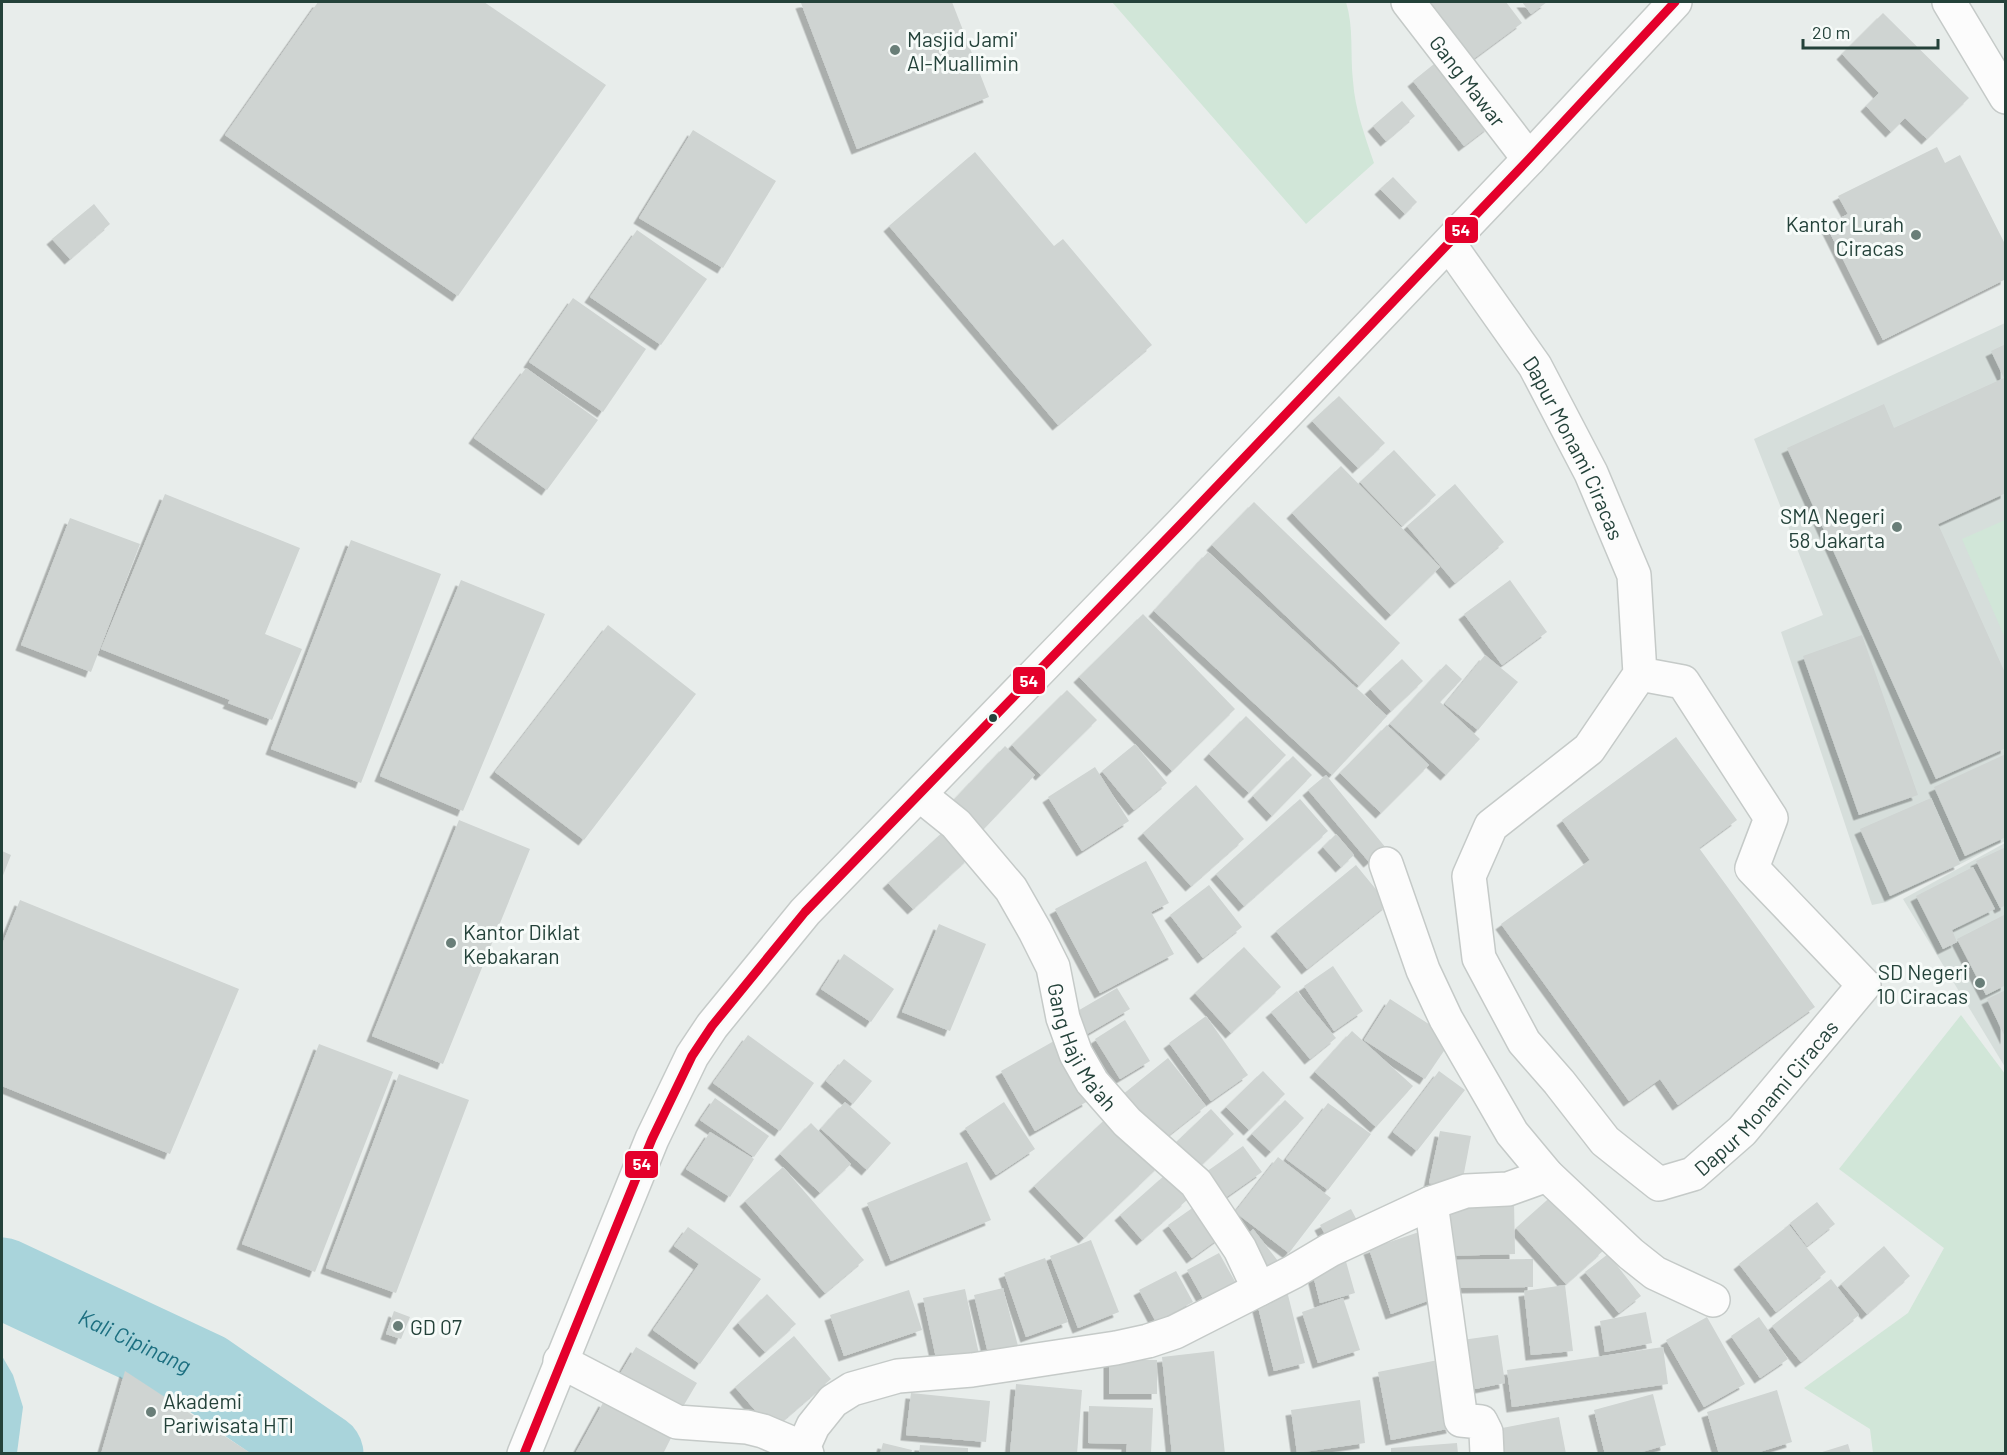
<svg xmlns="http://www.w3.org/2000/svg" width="2007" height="1455" font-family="Barlow,sans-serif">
	<defs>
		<filter id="shadow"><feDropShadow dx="-5.5" dy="5.5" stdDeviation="0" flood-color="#0004"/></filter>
	</defs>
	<rect width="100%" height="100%" fill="#e8edeb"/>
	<g fill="#d6dedb">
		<path d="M2005,323V841L1887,902L1872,905L1781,632L1823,615L1754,439Z"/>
		<path d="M2005,843V1067L1903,899Z"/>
	</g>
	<g fill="#d1e6d8">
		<path d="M1112,2H1346C1354,28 1350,54 1353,81C1355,110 1365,136 1374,163L1306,224Z"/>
		<path d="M2005,520V638L1962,539Z"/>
		<path d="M1961,1015L2005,1074V1453H1873L1870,1429L1804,1388L1908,1313L1944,1248L1839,1169Z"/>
	</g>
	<path fill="#a9d4db" d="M2,1356L13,1375L23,1407L17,1453H2Z"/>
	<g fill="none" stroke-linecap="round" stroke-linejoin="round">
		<path stroke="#a9d4db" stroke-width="81" id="s1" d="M2,1278L205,1373L323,1454"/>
	</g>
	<g fill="#cfd4d2" filter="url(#shadow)">
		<path d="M318,2H484L606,85L458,296L225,135Z"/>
		<path d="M805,2H952L989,97L857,149L801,3Z"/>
		<path d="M1429,2H1506L1522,23L1472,60Z"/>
		<path d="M1522,2H1547L1531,14Z"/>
		<path d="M1883,13L1969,98L1927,139L1905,118L1891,132L1866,106L1879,93L1842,54Z"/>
		<path d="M1439,60L1490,126L1464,146L1413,81Z"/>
		<path d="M1402,101L1415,116L1386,141L1373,126Z"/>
		<path d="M693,130L776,181L723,268L639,218Z"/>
		<path d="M1937,147L1945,163L1960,155L2006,246V279L1883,340L1826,225L1848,214L1838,196Z"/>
		<path d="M975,152L1054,246L1063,239L1152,345L1058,425L889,226Z"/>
		<path d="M1393,177L1417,202L1405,214L1380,189Z"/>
		<path d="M94,204L110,224L70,259L52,239Z"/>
		<path d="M637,230L707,279L661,345L590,297Z"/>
		<path d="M573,298L646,349L603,412L529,362Z"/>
		<path d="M2006,344V493L1938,524L2006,675V748L1936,779L1787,448L1884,404L1894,428L2004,378L1991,351Z"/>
		<path d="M526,368L598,420L547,490L474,438Z"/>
		<path d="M1339,396L1385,443L1358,468L1312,421Z"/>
		<path d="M1394,450L1436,495L1402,526L1360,482Z"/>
		<path d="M1341,466L1440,567L1391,615L1292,513Z"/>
		<path d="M1455,484L1504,542L1455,583L1407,526Z"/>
		<path d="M165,494L300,548L265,634L302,649L272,720L228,703L230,700L101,649Z"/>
		<path d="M1254,502L1400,643L1359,686L1212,545Z"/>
		<path d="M70,518L140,544L91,672L21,645Z"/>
		<path d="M351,540L441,574L361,783L271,749Z"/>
		<path d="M1208,552L1387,716L1332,775L1154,611Z"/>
		<path d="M461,580L545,614L463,811L380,776Z"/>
		<path d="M1510,580L1547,632L1502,665L1464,614Z"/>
		<path d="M1143,614L1235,709L1172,771L1079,677Z"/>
		<path d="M608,625L696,694L584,840L495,772Z"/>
		<path d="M1862,635L1918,795L1859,815L1803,656Z"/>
		<path d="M1485,655L1518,682L1478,730L1445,704Z"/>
		<path d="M1402,659L1423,681L1391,711L1370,689Z"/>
		<path d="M1446,664L1462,679L1440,702L1480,739L1446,775L1390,724Z"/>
		<path d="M1067,690L1097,720L1041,775L1012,745Z"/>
		<path d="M1246,716L1286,755L1249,793L1209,754Z"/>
		<path d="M1387,725L1429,765L1381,813L1340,773Z"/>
		<path d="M1676,737L1737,820L1699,848L1815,1007L1678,1105L1660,1079L1629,1101L1501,924L1590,860L1562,820Z"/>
		<path d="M1135,744L1167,783L1134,810L1102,771Z"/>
		<path d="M1005,746L1035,775L979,834L949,805Z"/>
		<path d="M2006,754V837L1965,856L1934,787Z"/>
		<path d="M1293,756L1312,775L1272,816L1253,796Z"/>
		<path d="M1095,767L1129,821L1082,851L1048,797Z"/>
		<path d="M1326,775L1386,848L1369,862L1308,790Z"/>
		<path d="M1196,785L1244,839L1191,886L1143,833Z"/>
		<path d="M1931,798L1960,864L1890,896L1860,829Z"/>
		<path d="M1300,799L1328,831L1244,906L1216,874Z"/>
		<path d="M459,820L530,849L443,1064L372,1036Z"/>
		<path d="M945,830L970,857L913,909L888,883Z"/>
		<path d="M1336,834L1354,855L1341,867L1323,847Z"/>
		<path d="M2006,847V905L2000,908L1976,861Z"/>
		<path d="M2,851L11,855L2,878Z"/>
		<path d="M1146,861L1169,903L1151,912L1174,954L1100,993L1055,909Z"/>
		<path d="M1356,865L1388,904L1307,969L1276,931Z"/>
		<path d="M1973,867L1995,909L1952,930L1957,942L1943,949L1916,896Z"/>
		<path d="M1209,885L1242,927L1203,958L1170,915Z"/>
		<path d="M20,900L239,989L170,1154L2,1086V945Z"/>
		<path d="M2006,914V985L1986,995L1957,939Z"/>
		<path d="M939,924L986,944L950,1031L902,1012Z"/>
		<path d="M1244,947L1281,987L1231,1033L1195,993Z"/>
		<path d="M844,954L894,989L871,1022L821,989Z"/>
		<path d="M1333,966L1363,1011L1334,1031L1304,986Z"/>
		<path d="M1117,988L1130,1009L1082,1037L1069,1016Z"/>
		<path d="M2006,990V1039L1987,999Z"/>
		<path d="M1297,991L1336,1038L1310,1059L1271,1012Z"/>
		<path d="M1390,999L1452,1039L1425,1079L1364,1040Z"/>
		<path d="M1206,1016L1248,1075L1211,1101L1169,1043Z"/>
		<path d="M1125,1020L1150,1061L1120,1079L1095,1039Z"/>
		<path d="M1352,1031L1413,1086L1376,1127L1315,1072Z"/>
		<path d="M748,1035L814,1083L780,1131L713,1083Z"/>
		<path d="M1054,1041L1088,1101L1035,1131L1001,1071Z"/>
		<path d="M319,1044L393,1072L315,1272L242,1244Z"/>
		<path d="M1168,1058L1206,1106L1159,1143L1122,1095Z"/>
		<path d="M844,1059L872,1081L853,1104L826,1081Z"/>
		<path d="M1263,1071L1285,1094L1249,1130L1226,1107Z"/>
		<path d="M1439,1071L1465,1090L1417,1151L1393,1132Z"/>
		<path d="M399,1074L469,1100L396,1293L326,1268Z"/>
		<path d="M715,1098L769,1136L754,1157L700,1120Z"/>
		<path d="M1285,1100L1304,1118L1271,1152L1252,1134Z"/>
		<path d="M845,1102L891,1143L867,1170L821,1129Z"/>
		<path d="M1004,1102L1035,1149L996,1175L965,1128Z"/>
		<path d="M1328,1103L1371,1134L1328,1190L1286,1159Z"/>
		<path d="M1211,1109L1234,1134L1192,1174L1169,1149Z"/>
		<path d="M1111,1114L1160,1165L1084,1238L1034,1186Z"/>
		<path d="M811,1123L851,1164L820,1193L780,1154Z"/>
		<path d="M1440,1131L1471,1136L1461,1189L1429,1183Z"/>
		<path d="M710,1132L754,1159L730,1197L686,1169Z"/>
		<path d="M1243,1146L1262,1172L1225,1198L1206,1172Z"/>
		<path d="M1278,1157L1331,1198L1289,1253L1235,1212Z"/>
		<path d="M967,1162L991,1220L891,1261L867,1203Z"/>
		<path d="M783,1167L864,1260L825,1293L745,1201Z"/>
		<path d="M1165,1175L1187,1200L1142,1240L1120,1215Z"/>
		<path d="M1554,1194L1604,1250L1566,1284L1516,1228Z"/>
		<path d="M1514,1201L1515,1254L1446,1256L1444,1203Z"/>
		<path d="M1201,1202L1225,1234L1192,1258L1168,1225Z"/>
		<path d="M1817,1202L1835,1224L1807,1246L1790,1223Z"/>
		<path d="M1351,1209L1362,1230L1332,1247L1320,1225Z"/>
		<path d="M1789,1225L1826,1272L1776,1312L1739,1264Z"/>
		<path d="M688,1227L761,1279L700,1364L653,1330L699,1264L674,1246Z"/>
		<path d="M1253,1229L1278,1261L1260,1276L1241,1242Z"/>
		<path d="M1422,1231L1444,1295L1391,1314L1369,1249Z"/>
		<path d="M1091,1240L1119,1312L1078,1328L1050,1256Z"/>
		<path d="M1884,1246L1910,1276L1867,1314L1841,1284Z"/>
		<path d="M1219,1253L1237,1285L1205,1302L1187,1270Z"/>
		<path d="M1608,1254L1641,1296L1619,1313L1585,1272Z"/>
		<path d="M1045,1258L1068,1322L1026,1337L1004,1273Z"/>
		<path d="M1345,1258L1355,1293L1320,1303L1311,1267Z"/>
		<path d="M1533,1259V1287L1453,1288V1260Z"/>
		<path d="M1176,1271L1193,1302L1156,1322L1139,1290Z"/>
		<path d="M1831,1279L1859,1315L1801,1362L1772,1326Z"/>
		<path d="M1565,1285L1573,1351L1531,1355L1524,1291Z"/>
		<path d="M1003,1288L1018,1346L988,1353L974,1295Z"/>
		<path d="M965,1289L980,1359L938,1367L923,1298Z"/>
		<path d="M909,1290L922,1330L844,1356L830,1315Z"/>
		<path d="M1287,1291L1305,1363L1274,1371L1256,1299Z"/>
		<path d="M767,1294L796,1324L765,1352L738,1323Z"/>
		<path d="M1343,1298L1360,1350L1318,1363L1302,1312Z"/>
		<path d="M394,1311L410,1317L401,1339L386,1334Z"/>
		<path d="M1646,1312L1652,1343L1605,1352L1600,1321Z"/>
		<path d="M1707,1317L1745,1384L1704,1407L1666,1340Z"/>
		<path d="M1759,1317L1788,1359L1760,1378L1731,1336Z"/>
		<path d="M1498,1335L1505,1383L1470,1390L1462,1340Z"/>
		<path d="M794,1336L831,1379L772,1430L735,1387Z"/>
		<path d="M636,1347L697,1383L681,1410L620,1374Z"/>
		<path d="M1663,1347L1668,1384L1512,1407L1507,1370Z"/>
		<path d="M1214,1351L1225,1454H1172L1162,1357Z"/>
		<rect x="1109" y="1360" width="48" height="34"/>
		<path d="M1438,1360L1452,1428L1391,1440L1378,1372Z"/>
		<path d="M125,1371L252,1454H101Z"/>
		<path d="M1016,1384L1082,1390L1077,1454H1010Z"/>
		<path d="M1777,1390L1792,1442L1753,1454H1719L1707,1412Z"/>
		<path d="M911,1393L990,1401L986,1442L906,1435Z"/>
		<path d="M1653,1394L1666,1445L1635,1454H1605L1594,1410Z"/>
		<path d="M1360,1400L1365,1443L1297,1453L1291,1410Z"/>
		<path d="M604,1401L672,1436L663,1454H575Z"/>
		<path d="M1089,1406L1153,1408L1151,1454H1126L1127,1444L1088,1443Z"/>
		<path d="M1559,1417L1566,1454H1497L1492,1430Z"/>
		<path d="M883,1443L912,1450L911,1454H880Z"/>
		<path d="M1457,1443L1458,1454H1391V1448Z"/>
		<path d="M1848,1444L1851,1454H1820L1819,1453Z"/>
		<path d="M920,1445L968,1448V1454H919Z"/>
	</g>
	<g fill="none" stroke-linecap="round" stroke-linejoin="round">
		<defs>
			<g id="minor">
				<path id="s2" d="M1408,2L1529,159"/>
				<path d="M1949,2L2006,97"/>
				<path id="s3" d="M1449,244L1535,366L1591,473L1634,575L1640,674L1589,749L1491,826L1469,876L1479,958L1524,1042L1559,1082L1605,1141L1659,1184L1693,1174L1742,1131L1864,985L1752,868L1771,818L1683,682L1640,674"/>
				<path id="s4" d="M920,795L956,824L1011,889L1035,931L1053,967L1063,1018L1076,1054L1092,1082L1127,1122L1196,1183L1240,1249L1259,1289"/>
				<path d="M1386,864L1423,970L1446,1019L1512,1133L1547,1175L1631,1254L1655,1273L1713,1300"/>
				<path d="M1431,1203L1461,1420L1481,1422L1486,1432L1487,1454"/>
				<path d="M560,1361L677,1422L747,1427L763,1431L803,1448L807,1454"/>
				<path d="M803,1448L813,1426L833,1401L852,1389L898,1376L972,1370L1116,1348L1148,1341L1175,1332L1293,1272L1330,1250L1431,1203L1466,1191L1508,1189L1547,1175"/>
				<path d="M524,1454L652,1139L692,1056L712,1026L805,912L1180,525L1529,159L1675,2"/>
			</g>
		</defs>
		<use href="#minor" stroke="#c5cac8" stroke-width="36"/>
		<use href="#minor" stroke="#fcfcfc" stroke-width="33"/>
		<defs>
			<path id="bus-1" d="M524,1454L652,1139L692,1056L712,1026L805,912L1180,525L1529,159L1675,2"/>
		</defs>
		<use href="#bus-1" stroke="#f7fbf9" stroke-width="14"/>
		<use href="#bus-1" stroke="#e4002b" stroke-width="9"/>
	</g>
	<g fill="#697e78" stroke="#f7fbf9" stroke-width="2">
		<circle cx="895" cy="50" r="6"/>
		<circle cx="1916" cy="235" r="6"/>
		<circle cx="1897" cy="527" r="6"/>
		<circle cx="451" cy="943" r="6"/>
		<circle cx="1980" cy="983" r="6"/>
		<circle cx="398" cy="1326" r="6"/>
		<circle cx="151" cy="1412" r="6"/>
	</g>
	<circle fill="#24423a" stroke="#f7fbf9" stroke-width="2" cx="993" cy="718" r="5"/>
	<g text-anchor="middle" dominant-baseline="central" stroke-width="6" stroke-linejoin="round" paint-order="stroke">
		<g font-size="21" fill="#24423a" stroke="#f7fbf9" text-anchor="start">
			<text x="907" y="38">Masjid Jami'<tspan x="907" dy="24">Al-Muallimin</tspan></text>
			<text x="1904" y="223" text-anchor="end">Kantor Lurah<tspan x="1904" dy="24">Ciracas</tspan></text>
			<text x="1885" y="515" text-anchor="end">SMA Negeri<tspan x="1885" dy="24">58 Jakarta</tspan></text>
			<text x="463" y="931">Kantor Diklat<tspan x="463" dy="24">Kebakaran</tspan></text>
			<text x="1968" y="971" text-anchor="end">SD Negeri<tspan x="1968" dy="24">10 Ciracas</tspan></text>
			<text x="410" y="1326">GD 07</text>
			<text x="163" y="1400">Akademi<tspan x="163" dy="24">Pariwisata HTI</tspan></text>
		</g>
		<g font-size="21" fill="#24423a" stroke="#f7fbf9">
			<text stroke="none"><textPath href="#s2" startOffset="99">Gang Mawar</textPath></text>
			<text stroke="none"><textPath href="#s3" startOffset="240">Dapur Monami Ciracas</textPath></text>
			<text stroke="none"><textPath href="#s4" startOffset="306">Gang Haji Ma'ah</textPath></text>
			<text stroke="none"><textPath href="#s3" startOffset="1266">Dapur Monami Ciracas</textPath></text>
		</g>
		<g font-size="22" font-style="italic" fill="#1c6f80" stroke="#f7fbf9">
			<text stroke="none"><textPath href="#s1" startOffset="147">Kali Cipinang</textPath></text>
		</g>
	</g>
	<g stroke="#f7fbf9" stroke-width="2">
		<rect x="1444" y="216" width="35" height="28" rx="6" fill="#e4002b"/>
		<rect x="1012" y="666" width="34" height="29" rx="6" fill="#e4002b"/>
		<rect x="624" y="1150" width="35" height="29" rx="6" fill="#e4002b"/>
	</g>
	<g font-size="16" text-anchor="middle" font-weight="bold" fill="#fff">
		<text x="1461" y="236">54</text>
		<text x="1029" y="687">54</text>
		<text x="642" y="1170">54</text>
	</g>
	<rect width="2007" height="1455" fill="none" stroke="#24423a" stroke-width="6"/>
	<path d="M1803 39v9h135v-9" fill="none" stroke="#24423a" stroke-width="3"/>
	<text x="1812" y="39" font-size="18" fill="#24423a" stroke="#f7fbf9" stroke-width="4.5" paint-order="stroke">20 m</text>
</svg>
